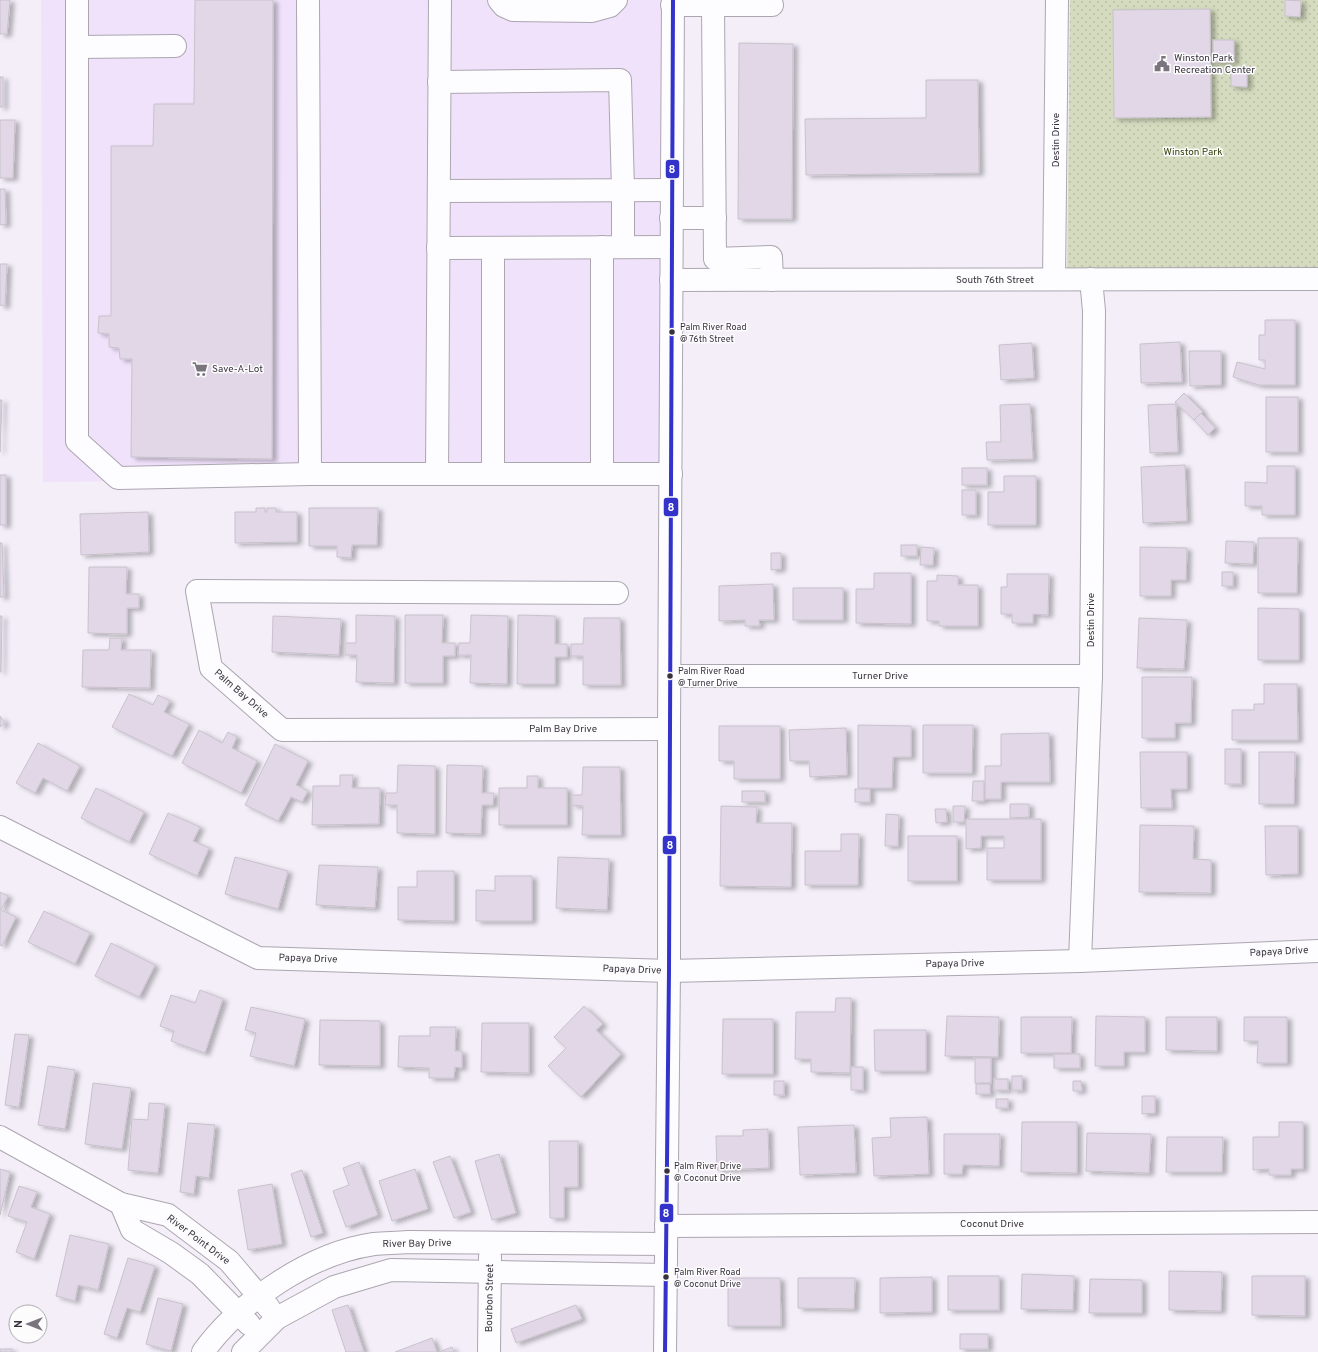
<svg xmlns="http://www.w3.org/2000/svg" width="1318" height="1352" font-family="Overpass,sans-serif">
	<defs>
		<pattern id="park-dots" width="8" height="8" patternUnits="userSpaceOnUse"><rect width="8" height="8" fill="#d4dbbe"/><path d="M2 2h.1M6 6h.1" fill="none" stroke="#b7bca4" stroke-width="1.8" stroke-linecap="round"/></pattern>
		<filter id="shadow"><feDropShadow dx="4.5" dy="2.5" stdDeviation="2" flood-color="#0004"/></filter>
	</defs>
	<rect width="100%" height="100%" fill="#f3eef8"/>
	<path fill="#f0e2fb" d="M41,0H664L665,477L43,482Z"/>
	<path fill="url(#park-dots)" d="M1070,0H1318V280L1067,276Z"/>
	<g fill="#e2d7e7" stroke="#c8c2cb" filter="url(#shadow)">
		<path d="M0,0H10L7,34H0Z"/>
		<path d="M195,0H273L272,459L131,457L132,359H120L119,348L109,347V334L98,333L99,316H111V146H153L154,104H194Z"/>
		<path d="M1285,0L1301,1L1300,17L1285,16Z"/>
		<path d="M1210,9L1211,117L1114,118L1113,10Z"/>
		<rect x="1213" y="40" width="21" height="22"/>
		<path d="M739,43L793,44L792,219H738Z"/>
		<path d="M1231,70L1247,71V87L1231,86Z"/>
		<rect x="0" y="77" width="3" height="30"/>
		<path d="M926,80H978L979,173L806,175L805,119L926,118Z"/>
		<path d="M0,120H15L13,178H0Z"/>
		<path d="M0,189H5L6,224L0,225Z"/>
		<path d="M0,264H7L5,306L0,305Z"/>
		<path d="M1265,320H1295V385H1259L1233,377L1237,362L1265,369V360H1259V335H1265Z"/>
		<path d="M1180,342L1182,382L1141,383L1140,344Z"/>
		<path d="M1032,343L1034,378L1001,380L999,345Z"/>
		<path d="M1189,351H1221V385L1190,386Z"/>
		<path d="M1184,393L1203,412L1194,420L1175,402Z"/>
		<rect x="1266" y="397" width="32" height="55"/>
		<path d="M0,400H2L0,452Z"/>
		<path d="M1030,404L1033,459L987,460L986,442H1001L1000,405Z"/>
		<path d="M1176,404L1178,452L1150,453L1148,405Z"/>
		<path d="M1201,413L1215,428L1208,435L1194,420Z"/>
		<path d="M1185,465L1187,521L1143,523L1141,467Z"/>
		<path d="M1267,466H1295V515H1262V506H1245V482L1267,483Z"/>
		<rect x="962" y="468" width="25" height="17"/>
		<rect x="0" y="475" width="6" height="50"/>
		<path d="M1004,476H1036V525H988V492H1004Z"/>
		<rect x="962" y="490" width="14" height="25"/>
		<path d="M256,508H265V512H267V508H276V512H297V542L235,543V512H256Z"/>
		<path d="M309,508H378L377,545H352L351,558L337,557V546H309Z"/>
		<path d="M148,512L149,552L81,555L80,514Z"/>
		<path d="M1258,538H1298L1297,593H1258Z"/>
		<path d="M1226,541L1254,542L1253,564L1225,563Z"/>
		<path d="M0,543H2L4,597H0Z"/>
		<rect x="901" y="545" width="16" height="11"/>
		<path d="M921,547L934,548L933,565H920Z"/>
		<path d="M1140,547L1187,548L1186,580H1171V596H1140Z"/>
		<path d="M771,553H781V569L771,570Z"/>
		<path d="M89,567H127L126,594H139V608H127V634L88,633Z"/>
		<rect x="1222" y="572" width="11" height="14"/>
		<path d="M874,573H911V624L856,623V589H874Z"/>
		<path d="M1007,574H1049L1048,615L1033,614V623H1012V614H1001V587H1007Z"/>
		<path d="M937,575L958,576V585H978V626H939V621H927V581H937Z"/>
		<path d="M773,584L774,620H759L760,626H745V620L719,621V586Z"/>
		<rect x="793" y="588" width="50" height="32"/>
		<path d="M1258,608L1299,609V660H1258Z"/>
		<path d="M356,615L395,616L394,683L356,682L357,655H345V643H356Z"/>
		<path d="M405,615H443L442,643H455V656H443V683H405Z"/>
		<path d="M471,615L508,616L507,684L470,683L471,655H458L459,643H470Z"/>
		<path d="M518,615L555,616V644H567V657H555V684H517Z"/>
		<path d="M0,616H2L1,672H0Z"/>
		<path d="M273,616L341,619L339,655L272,652Z"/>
		<path d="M584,618H620L621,685H583V656H571V644H583Z"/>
		<path d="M1139,618L1187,620L1184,669L1137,668Z"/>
		<path d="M110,638H122L121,650H151L150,688L82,687L83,650H109Z"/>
		<path d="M1142,677H1192L1191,723H1175V738H1142Z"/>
		<path d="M1264,684H1297L1298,740H1232V710H1254V704H1264Z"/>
		<path d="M129,694L153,705L158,695L170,701L164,712L189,724L172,756L112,727Z"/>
		<path d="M0,716L5,723L0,727Z"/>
		<path d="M858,725L911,726V757H893L892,788H858Z"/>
		<path d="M923,725H973L972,773H923Z"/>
		<path d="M719,726H780V779H734V761H719Z"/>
		<path d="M846,728L847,775L810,777L809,761H790L789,730Z"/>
		<path d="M199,730L222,743L228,732L237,737L232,748L257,761L241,793L182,763Z"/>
		<path d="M1049,733L1050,782H1001V799H985V766H1001V734Z"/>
		<path d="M38,743L80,766L67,791L43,778L35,793L16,783Z"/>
		<path d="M275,744L308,761L296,785L308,791L302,802L291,797L278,821L245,805Z"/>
		<rect x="1225" y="749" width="16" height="35"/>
		<path d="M1140,752H1187V789H1171L1172,808H1141Z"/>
		<path d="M1259,752H1295L1294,804H1259Z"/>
		<path d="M398,765L435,766V834L397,833V805H385L386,793H397Z"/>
		<path d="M447,765L483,766L482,793H494L493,805H482L481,834L446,833Z"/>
		<path d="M583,767H620L621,835H582L583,806L572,805V795H582Z"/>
		<path d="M340,775H353L352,788H380L379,824L312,825L313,786H340Z"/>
		<path d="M527,776H538V788H567V825H499V788H527Z"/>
		<path d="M973,781H984V801H972Z"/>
		<path d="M96,788L144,812L129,842L81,818Z"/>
		<rect x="855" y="789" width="15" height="13"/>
		<rect x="742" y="791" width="23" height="11"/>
		<path d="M1010,804H1029V817L1010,818Z"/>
		<path d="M721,806L757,807L756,823H792L791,887L720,886Z"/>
		<path d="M953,806H965L964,822H953Z"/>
		<path d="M935,809H946L947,822L936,823Z"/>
		<path d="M168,813L200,827L193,841L209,848L197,876L149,854Z"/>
		<path d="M886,814L899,815L898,846H885Z"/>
		<path d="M966,819H1041V880H987V848H1004V836H981V848L966,849Z"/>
		<path d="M1140,825L1194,826L1193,859L1211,860V893L1139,892Z"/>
		<path d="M1265,826H1298V874L1266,875Z"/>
		<path d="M841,834H859L858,885H805V851H841Z"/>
		<rect x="908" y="836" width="49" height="45"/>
		<path d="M235,857L288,871L278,909L225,894Z"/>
		<path d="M558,857L609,859L607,910L556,908Z"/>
		<path d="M319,865L378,867L375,908L316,905Z"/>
		<path d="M417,871H454V921L398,920V887H417Z"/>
		<path d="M495,876H532V921H476V890L495,891Z"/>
		<path d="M0,892L8,896L1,910L16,917L2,946L0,945Z"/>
		<path d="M44,911L90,933L75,964L28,942Z"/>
		<path d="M111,943L155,965L139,997L95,976Z"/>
		<path d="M200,990L223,999L205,1053L171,1041L174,1031L160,1026L171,995L195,1003Z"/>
		<path d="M836,998H851L850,1073L811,1072V1059H795L796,1012H835Z"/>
		<path d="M584,1006L603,1024L596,1030L621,1054L581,1097L548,1066L566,1048L554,1037Z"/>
		<path d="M251,1007L305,1019L294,1066L250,1056L256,1033L245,1030Z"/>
		<path d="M947,1016L999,1017L998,1057L945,1056Z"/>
		<path d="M1096,1016L1145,1017V1052H1124V1066H1095Z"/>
		<path d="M1021,1017H1072L1071,1053H1021Z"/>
		<path d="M1166,1017H1217V1051L1166,1050Z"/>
		<path d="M1244,1017H1287V1063H1257L1258,1041H1244Z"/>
		<path d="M723,1019H773V1074H722Z"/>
		<path d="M320,1020L380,1021V1066L319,1065Z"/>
		<path d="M482,1023H529V1073L481,1072Z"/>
		<path d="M430,1027H456L455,1051H462V1068L455,1067L454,1078H429V1068L398,1067L399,1036H430Z"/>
		<path d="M874,1030H926V1071H875Z"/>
		<path d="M15,1034L29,1035L19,1107L5,1105Z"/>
		<rect x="1054" y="1054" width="26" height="14"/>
		<rect x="975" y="1058" width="16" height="25"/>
		<path d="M48,1066L75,1070L65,1129L38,1125Z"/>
		<rect x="851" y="1067" width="12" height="23"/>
		<rect x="1012" y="1076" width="10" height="14"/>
		<rect x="994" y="1079" width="14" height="11"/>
		<rect x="774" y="1081" width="10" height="14"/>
		<path d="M1073,1081H1081L1082,1091H1073Z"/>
		<path d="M93,1083L131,1088L122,1149L85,1144Z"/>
		<rect x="976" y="1084" width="14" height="10"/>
		<path d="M1142,1096H1155V1113L1142,1114Z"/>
		<rect x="996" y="1099" width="12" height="9"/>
		<path d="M149,1103L165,1104L158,1173L128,1170L132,1119L148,1120Z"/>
		<path d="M927,1117L929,1174L874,1176L872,1138L891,1137L890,1118Z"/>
		<path d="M1022,1122H1077V1173L1021,1172Z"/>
		<path d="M1279,1122H1303V1169H1291V1175H1269V1169L1253,1170V1137H1279Z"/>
		<path d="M188,1123L215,1125L209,1178L196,1176L194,1194L180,1192Z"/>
		<path d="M854,1125L856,1173L800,1175L798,1127Z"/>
		<path d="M768,1129L769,1168L717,1170L716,1136H743V1130Z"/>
		<path d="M1087,1133L1151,1134L1149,1173L1086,1171Z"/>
		<path d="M944,1134H1000L999,1166L963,1165L962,1174H944Z"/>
		<path d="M1167,1137H1223L1222,1172H1166Z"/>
		<path d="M549,1141H578V1187H564V1218H550Z"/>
		<path d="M499,1154L516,1213L492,1220L475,1161Z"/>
		<path d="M450,1156L471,1212L454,1218L433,1162Z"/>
		<path d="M359,1162L378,1215L346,1227L333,1191L349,1185L343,1168Z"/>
		<path d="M0,1169L10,1172L0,1215Z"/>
		<path d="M415,1169L428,1209L392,1221L379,1181Z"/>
		<path d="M302,1170L323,1233L311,1237L291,1174Z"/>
		<path d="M272,1184L282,1244L248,1250L238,1190Z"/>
		<path d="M19,1186L37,1192L31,1207L50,1214L34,1259L16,1252L27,1222L8,1216Z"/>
		<path d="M70,1235L109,1244L98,1290L78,1285L75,1301L56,1296Z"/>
		<path d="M128,1258L155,1266L140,1312L127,1308L117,1338L104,1334Z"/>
		<path d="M1169,1271L1222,1272L1221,1311L1169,1310Z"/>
		<path d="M1022,1274L1074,1276L1073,1310L1021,1309Z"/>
		<rect x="948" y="1276" width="51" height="34"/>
		<path d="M1252,1276H1305V1316L1252,1315Z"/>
		<path d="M932,1277V1312L880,1313V1278Z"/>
		<path d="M728,1278H780L781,1326H728Z"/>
		<path d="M798,1278H855L854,1309L798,1308Z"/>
		<path d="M1090,1279L1142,1280V1313H1089Z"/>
		<path d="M158,1298L183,1304L171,1351L146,1344Z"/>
		<path d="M348,1305L364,1352H346L332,1310Z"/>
		<path d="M576,1305L582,1319L516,1343L511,1329Z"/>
		<rect x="960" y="1334" width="28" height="15"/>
		<path d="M432,1338L437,1352H395Z"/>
		<path d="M452,1347L454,1352H439Z"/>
		<rect x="0" y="1349" width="12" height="3"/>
	</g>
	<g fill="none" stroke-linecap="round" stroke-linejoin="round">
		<defs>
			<g id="minor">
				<path d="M77,0V441L118,478L310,474"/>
				<path d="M308,0L310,474H671"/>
				<path d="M499,0L504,6L513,10L592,11L610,6L616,0"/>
				<path d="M672,5H772"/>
				<path d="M713,5L715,259L771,257L772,280"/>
				<path d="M77,47L175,46"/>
				<path d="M439,82L620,80L623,190V247"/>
				<path d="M439,191L672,190"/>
				<path d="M671,218H715"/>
				<path d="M438,248L671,247"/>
				<path d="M1054,279L1057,0"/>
				<path d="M671,280L1318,279"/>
				<path d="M437,474L440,0"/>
				<path d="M493,474V248"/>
				<path d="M602,474V247"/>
				<path d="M617,593L197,591L211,668L282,730L669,729"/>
				<path d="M670,676H1091"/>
				<path d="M0,827L258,958L669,971L1080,961L1318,951"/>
				<path d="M1080,961L1091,676L1094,311L1091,279"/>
				<path d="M0,1137L121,1204L168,1215L229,1261L269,1308"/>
				<path d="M121,1204L132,1230L171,1253L200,1274L249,1324"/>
				<path d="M666,1226L1318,1222"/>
				<path d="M203,1352C240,1301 311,1253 374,1244C385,1243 397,1243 408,1242L666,1244"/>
				<path d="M243,1352L277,1318L334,1287L391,1270L666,1275"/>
				<path d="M489,1352L490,1257"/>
				<path d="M665,1352L669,971V729L673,0"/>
			</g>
		</defs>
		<use href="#minor" stroke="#aca6b0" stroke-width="24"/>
		<use href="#minor" stroke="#fdfcfe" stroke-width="22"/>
		<defs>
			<path id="bus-1" d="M665,1352L669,971L673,0"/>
		</defs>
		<use href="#bus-1" stroke="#fcfcfc" stroke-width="7"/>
		<use href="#bus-1" stroke="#33c" stroke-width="4"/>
	</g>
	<defs>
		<symbol id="civic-bare" viewBox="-9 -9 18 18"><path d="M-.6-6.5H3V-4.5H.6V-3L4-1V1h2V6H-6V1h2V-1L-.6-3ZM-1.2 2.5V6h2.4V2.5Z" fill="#7a747f" stroke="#fcfcfc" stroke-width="2.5" paint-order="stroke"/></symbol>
		<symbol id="supermarket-bare" viewBox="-9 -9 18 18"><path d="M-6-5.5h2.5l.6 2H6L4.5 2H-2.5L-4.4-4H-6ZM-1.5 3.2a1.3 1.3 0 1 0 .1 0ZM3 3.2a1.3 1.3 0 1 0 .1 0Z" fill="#7a747f" stroke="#fcfcfc" stroke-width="2.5" paint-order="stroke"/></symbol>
	</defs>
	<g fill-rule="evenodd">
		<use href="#civic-bare" x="1151" y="53" width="22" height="22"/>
		<use href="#supermarket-bare" x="189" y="358" width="22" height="22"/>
	</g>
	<g fill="#39323e" stroke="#fcfcfc" stroke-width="1.5">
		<circle cx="672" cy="332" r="3.5"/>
		<circle cx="670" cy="676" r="3.5"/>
		<circle cx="667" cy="1171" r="3.5"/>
		<circle cx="666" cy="1277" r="3.5"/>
	</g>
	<g text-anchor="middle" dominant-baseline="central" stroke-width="3" stroke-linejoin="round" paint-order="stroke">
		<g font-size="9" fill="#39323e" stroke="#fcfcfc" text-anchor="start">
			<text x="680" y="327">Palm River Road<tspan x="680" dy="12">@ 76th Street</tspan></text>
			<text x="678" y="671">Palm River Road<tspan x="678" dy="12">@ Turner Drive</tspan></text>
			<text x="674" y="1166">Palm River Drive<tspan x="674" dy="12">@ Coconut Drive</tspan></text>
			<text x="674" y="1272">Palm River Road<tspan x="674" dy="12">@ Coconut Drive</tspan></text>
		</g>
		<g font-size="10" fill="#39323e" stroke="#fcfcfc" text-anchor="start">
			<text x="1174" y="58">Winston Park<tspan x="1174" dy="12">Recreation Center</tspan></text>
			<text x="212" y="369">Save-A-Lot</text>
		</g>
		<g font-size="10" fill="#39323e" stroke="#fcfcfc">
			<text transform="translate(1056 140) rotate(-90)">Destin Drive</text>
			<text x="995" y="280">South 76th Street</text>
			<text transform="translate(1091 620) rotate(-90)">Destin Drive</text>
			<text x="880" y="676">Turner Drive</text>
			<text transform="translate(241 694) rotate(41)">Palm Bay Drive</text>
			<text x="563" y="729">Palm Bay Drive</text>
			<text transform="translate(1279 952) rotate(-3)">Papaya Drive</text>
			<text transform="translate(308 959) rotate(2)">Papaya Drive</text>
			<text transform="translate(955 964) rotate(-1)">Papaya Drive</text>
			<text transform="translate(632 970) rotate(2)">Papaya Drive</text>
			<text x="992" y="1224">Coconut Drive</text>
			<text transform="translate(198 1240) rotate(37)">River Point Drive</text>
			<text transform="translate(417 1244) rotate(-1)">River Bay Drive</text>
			<text transform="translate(490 1298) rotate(-89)">Bourbon Street</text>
		</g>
		<g font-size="10" fill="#333e06" stroke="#fcfcfc">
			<text x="1193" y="152">Winston Park</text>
		</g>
	</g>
	<g stroke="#fcfcfc" stroke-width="1.5">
		<rect x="665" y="159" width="15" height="20" rx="4" fill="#33c"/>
		<rect x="663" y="497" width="16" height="20" rx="4" fill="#33c"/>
		<rect x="662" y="835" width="15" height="20" rx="4" fill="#33c"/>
		<rect x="659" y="1203" width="15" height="20" rx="4" fill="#33c"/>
	</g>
	<g font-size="11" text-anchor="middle" font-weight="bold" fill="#fff">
		<text x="672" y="173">8</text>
		<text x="671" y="511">8</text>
		<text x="670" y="849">8</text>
		<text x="666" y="1217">8</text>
	</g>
	<g transform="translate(28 1324) rotate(270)"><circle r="19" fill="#fcfcfc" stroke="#aeabb0"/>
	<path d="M0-3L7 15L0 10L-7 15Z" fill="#7a747f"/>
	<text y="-6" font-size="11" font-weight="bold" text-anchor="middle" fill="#39323e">N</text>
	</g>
</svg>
